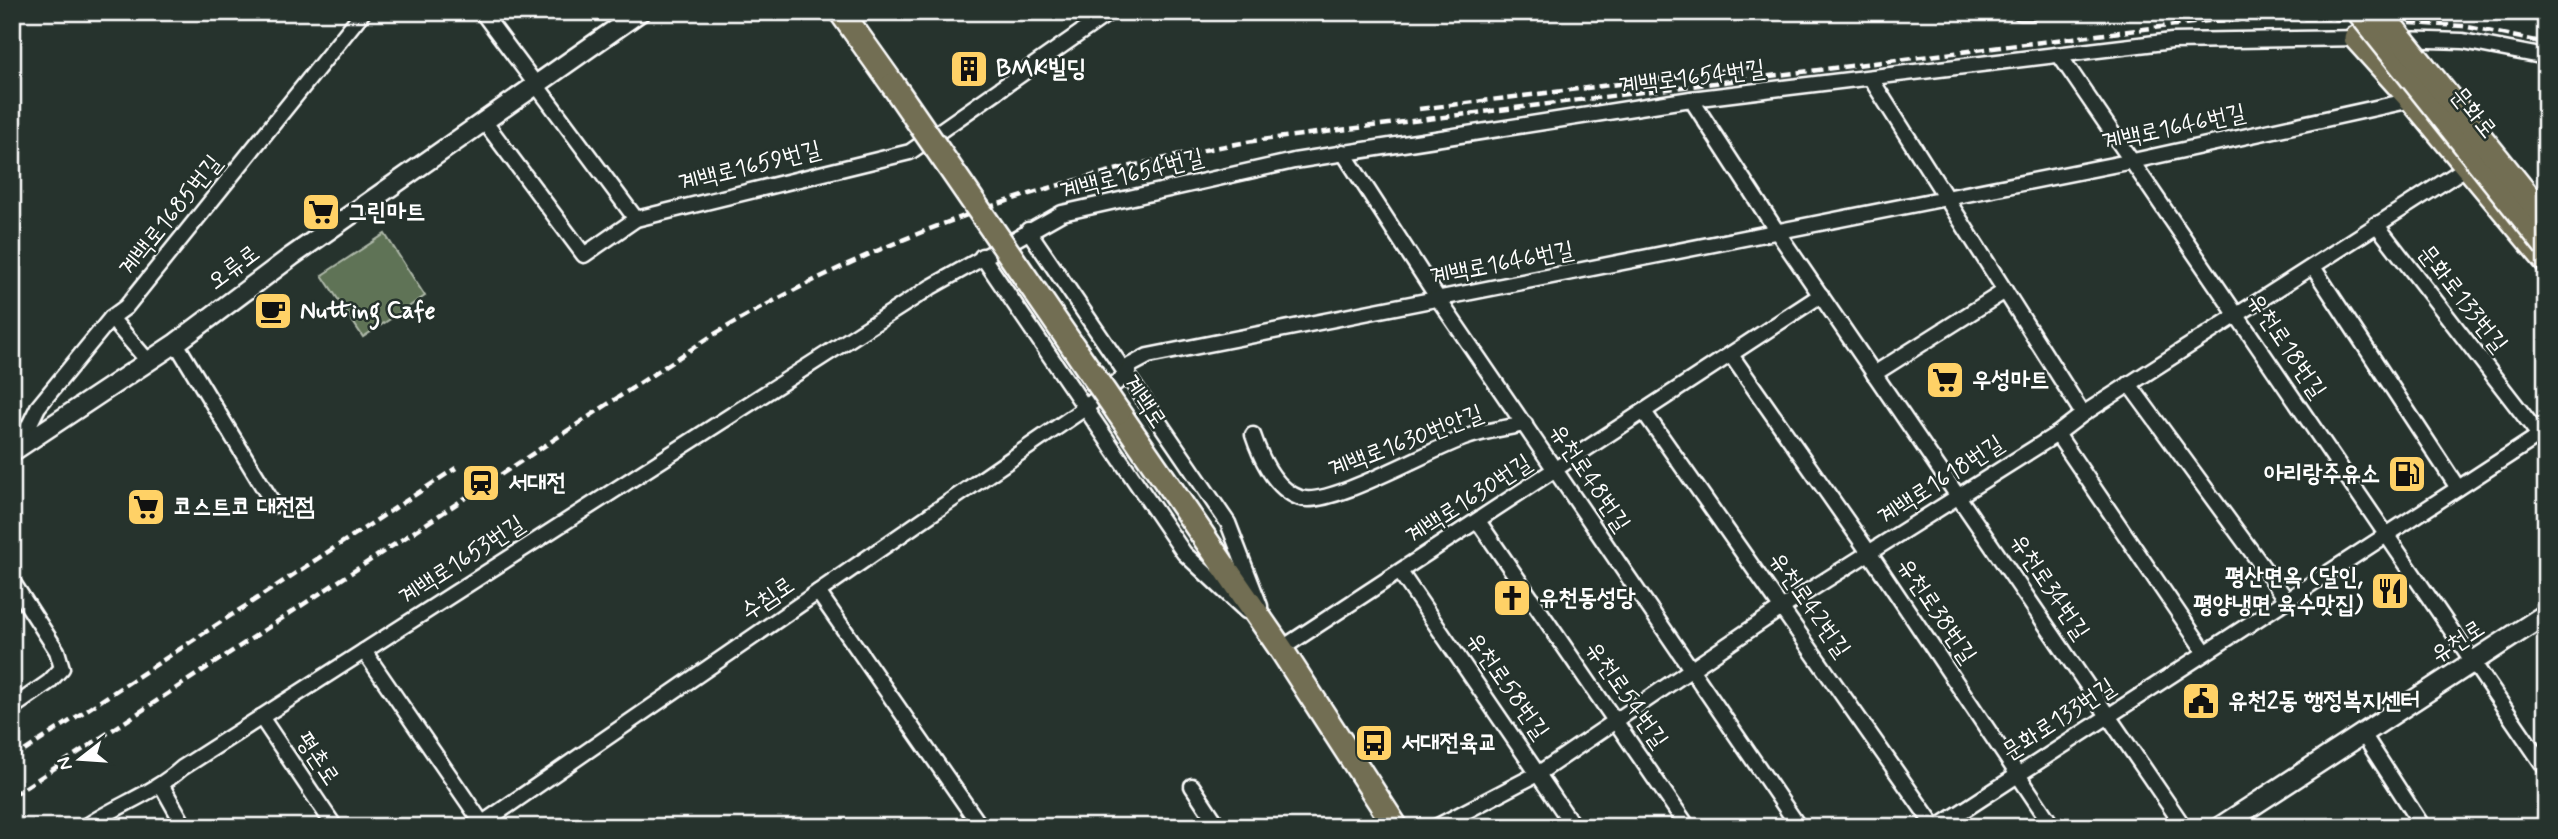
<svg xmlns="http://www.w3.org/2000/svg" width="2558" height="839" font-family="Mynerve,'Poor Story',sans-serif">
	<rect width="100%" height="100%" fill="#26332d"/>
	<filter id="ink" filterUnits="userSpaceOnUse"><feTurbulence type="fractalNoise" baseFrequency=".0143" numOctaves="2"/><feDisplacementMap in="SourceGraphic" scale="14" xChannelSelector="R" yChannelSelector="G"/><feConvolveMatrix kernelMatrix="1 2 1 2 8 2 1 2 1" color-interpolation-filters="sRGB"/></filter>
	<g filter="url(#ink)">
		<path fill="#5f7356" stroke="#afb9aa" stroke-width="2" d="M385,234L425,296L363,337L322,275Z"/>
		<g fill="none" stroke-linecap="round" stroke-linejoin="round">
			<defs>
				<g id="minor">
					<path d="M482,12L636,219"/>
					<path d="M2020,12H2031"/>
					<path d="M2398,39L2463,41L2546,57"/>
					<path d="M2060,56L2546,769"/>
					<path d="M1871,79L2083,414"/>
					<path d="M1691,99L1778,233L2184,827"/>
					<path d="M484,121L584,255L636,219L910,152L1110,12"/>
					<path d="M1343,152L1439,300L1799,827"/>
					<path d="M2376,224L2539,435"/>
					<path d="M1028,230L1228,523L1260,606"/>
					<path d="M982,256L1184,553L1246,611"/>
					<path d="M2313,267L2458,488"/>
					<path d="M111,318L147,360"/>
					<path d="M176,343L274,505"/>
					<path d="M1731,355L1870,554L2053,827"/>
					<path d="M1874,374L2005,291"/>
					<path d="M2129,384L2287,600"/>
					<path d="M1644,412L1935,827"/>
					<path d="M2057,434L2205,652"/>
					<path d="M1253,435C1261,459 1275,489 1300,498C1330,508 1432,448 1467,437C1485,431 1506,428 1525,424"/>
					<path d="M18,448L38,407L111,318L126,307L363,12"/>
					<path d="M1478,521L1688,827"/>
					<path d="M1400,572L1574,827"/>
					<path d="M12,581L57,651L62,668L49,682L12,708"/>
					<path d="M818,592L981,827"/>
					<path d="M1281,649L1821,295"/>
					<path d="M364,651L482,823"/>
					<path d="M261,717L335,827"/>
					<path d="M2363,734L2423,827"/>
					<path d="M162,786L185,827"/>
					<path d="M1192,786L1219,827"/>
					<path d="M85,827C117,805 153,794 182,768L931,287L1062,213L1294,161L1691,99L2172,41L2364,38"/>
					<path d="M477,827L1085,408L1126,375L1131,365L1148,356L2133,161L2412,100"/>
					<path d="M1436,827L1539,773L1783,607L2057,434L2083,414L2467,167"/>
					<path d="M1938,827L2546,431"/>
				</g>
				<path id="tertiary" d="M12,452L176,343L292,256L640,12"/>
				<path id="secondary" d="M2220,827L2546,614"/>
				<g id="primary">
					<path d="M841,12L893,85"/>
					<path d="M2356,38L2412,100L2546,261"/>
					<path d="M1118,412L1281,649L1396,827"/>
				</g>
			</defs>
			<use href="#minor" stroke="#fff" stroke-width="19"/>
			<use href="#tertiary" stroke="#fff" stroke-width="23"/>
			<use href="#secondary" stroke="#fff" stroke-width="24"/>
			<use href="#primary" stroke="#fff" stroke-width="28"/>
			<use href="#minor" stroke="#26332d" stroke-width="14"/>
			<use href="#tertiary" stroke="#26332d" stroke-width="18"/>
			<use href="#secondary" stroke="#26332d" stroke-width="19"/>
			<use href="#primary" stroke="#726e52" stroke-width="23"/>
			<g stroke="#fff" stroke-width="4.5" stroke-dasharray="10 5" stroke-linecap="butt">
				<path d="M1419,109L1753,67"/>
				<path d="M12,759L456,468"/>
				<path d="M12,796L713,335C886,233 1056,175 1253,141L2208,21L2320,18L2463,26L2546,43"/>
			</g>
			<defs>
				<g id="primary-bridge">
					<path d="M2359,12L2546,246"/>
					<path d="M2380,12L2546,219"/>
					<path d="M893,85L1118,412"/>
				</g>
			</defs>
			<use href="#primary-bridge" stroke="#fff" stroke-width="28" stroke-linecap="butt"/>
			<use href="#primary-bridge" stroke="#726e52" stroke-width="23"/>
		</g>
	</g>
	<defs>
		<symbol id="building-square" viewBox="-11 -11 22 22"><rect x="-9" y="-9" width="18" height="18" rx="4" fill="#ffd166" stroke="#26332d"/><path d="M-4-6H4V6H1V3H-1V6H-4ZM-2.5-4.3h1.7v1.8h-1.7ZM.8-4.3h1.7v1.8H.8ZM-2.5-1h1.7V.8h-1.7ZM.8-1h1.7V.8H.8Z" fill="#111"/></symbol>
		<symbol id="supermarket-square" viewBox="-11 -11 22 22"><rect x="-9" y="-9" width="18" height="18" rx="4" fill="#ffd166" stroke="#26332d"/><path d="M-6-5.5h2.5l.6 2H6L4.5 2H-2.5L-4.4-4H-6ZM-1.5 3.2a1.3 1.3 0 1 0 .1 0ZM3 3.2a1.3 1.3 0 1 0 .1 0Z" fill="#111"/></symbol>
		<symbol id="cafe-square" viewBox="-11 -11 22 22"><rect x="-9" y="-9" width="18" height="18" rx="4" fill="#ffd166" stroke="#26332d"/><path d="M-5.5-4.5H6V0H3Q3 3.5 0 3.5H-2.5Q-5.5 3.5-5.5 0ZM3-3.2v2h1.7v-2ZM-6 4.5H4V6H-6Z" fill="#111"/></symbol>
		<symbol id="fuel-square" viewBox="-11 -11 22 22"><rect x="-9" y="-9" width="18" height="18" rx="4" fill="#ffd166" stroke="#26332d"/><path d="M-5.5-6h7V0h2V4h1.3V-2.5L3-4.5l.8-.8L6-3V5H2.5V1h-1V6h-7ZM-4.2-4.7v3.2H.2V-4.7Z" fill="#111"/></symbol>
		<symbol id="station-square" viewBox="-11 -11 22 22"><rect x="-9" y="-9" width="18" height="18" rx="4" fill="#ffd166" stroke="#26332d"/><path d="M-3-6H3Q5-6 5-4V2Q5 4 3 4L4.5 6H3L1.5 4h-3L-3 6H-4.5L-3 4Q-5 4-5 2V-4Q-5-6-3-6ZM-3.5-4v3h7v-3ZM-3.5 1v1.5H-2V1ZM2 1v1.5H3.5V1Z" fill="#111"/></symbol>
		<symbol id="restaurant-square" viewBox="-11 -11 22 22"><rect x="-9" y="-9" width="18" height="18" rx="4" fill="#ffd166" stroke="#26332d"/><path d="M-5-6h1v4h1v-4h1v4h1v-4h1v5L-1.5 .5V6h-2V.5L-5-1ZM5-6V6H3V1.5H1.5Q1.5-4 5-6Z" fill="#111"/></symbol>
		<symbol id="church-square" viewBox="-11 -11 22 22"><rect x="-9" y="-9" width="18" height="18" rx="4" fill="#ffd166" stroke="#26332d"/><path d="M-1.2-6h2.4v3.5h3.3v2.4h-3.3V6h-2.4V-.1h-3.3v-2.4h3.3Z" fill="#111"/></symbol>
		<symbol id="civic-square" viewBox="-11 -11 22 22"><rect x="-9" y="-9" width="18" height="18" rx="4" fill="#ffd166" stroke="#26332d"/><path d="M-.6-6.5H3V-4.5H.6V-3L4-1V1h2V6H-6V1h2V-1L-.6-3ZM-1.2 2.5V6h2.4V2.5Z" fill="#111"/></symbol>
		<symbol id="bus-square" viewBox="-11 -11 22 22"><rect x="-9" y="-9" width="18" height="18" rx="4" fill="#ffd166" stroke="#26332d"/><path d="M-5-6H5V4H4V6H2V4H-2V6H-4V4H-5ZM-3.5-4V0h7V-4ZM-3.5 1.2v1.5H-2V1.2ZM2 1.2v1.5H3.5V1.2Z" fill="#111"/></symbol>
	</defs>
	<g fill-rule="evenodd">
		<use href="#building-square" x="947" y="47" width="44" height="44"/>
		<use href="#supermarket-square" x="299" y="190" width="44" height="44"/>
		<use href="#cafe-square" x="251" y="289" width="44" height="44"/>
		<use href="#supermarket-square" x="1923" y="358" width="44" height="44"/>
		<use href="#fuel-square" x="2385" y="452" width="44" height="44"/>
		<use href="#station-square" x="459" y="461" width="44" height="44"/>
		<use href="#supermarket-square" x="124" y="485" width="44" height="44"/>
		<use href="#restaurant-square" x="2368" y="569" width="44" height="44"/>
		<use href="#church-square" x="1490" y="576" width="44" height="44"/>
		<use href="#civic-square" x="2179" y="679" width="44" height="44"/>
		<use href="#bus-square" x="1352" y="721" width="44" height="44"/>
	</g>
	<g text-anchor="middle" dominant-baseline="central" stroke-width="5" stroke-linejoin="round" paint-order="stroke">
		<g font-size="24" font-weight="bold" fill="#fff" stroke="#26332d" text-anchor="start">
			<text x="996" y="69">BMK빌딩</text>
			<text x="348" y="212">그린마트</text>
			<text x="300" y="311">Nutting Cafe</text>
			<text x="1972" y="380">우성마트</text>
			<text x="2380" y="474" text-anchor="end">아리랑주유소</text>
			<text x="508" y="483">서대전</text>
			<text x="173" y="507">코스트코 대전점</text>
			<text x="2363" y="577" text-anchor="end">평산면옥 (달인,<tspan x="2363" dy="28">평양냉면 육수맛집)</tspan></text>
			<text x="1539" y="598">유천동성당</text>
			<text x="2228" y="701">유천2동 행정복지센터</text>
			<text x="1401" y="743">서대전육교</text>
		</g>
		<g font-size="24" fill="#fff" stroke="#26332d">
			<text transform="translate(1692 78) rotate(-7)">계백로1654번길</text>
			<text transform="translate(2473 113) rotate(51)">문화로</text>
			<text transform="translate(2174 128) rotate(-12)">계백로1646번길</text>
			<text transform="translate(750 167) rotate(-14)">계백로1659번길</text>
			<text transform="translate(1132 175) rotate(-14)">계백로1654번길</text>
			<text transform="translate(171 216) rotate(-51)">계백로1685번길</text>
			<text transform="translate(1502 264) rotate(-11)">계백로1646번길</text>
			<text transform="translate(234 268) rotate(-37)">오류로</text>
			<text transform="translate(2462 299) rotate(52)">문화로133번길</text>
			<text transform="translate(2286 346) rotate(56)">유천로18번길</text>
			<text transform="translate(1144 402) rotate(56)">계백로</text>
			<text transform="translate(1406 442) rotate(-21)">계백로1630번안길</text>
			<text transform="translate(1589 478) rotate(56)">유천로48번길</text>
			<text transform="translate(1941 481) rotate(-33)">계백로1618번길</text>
			<text transform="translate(1469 500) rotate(-33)">계백로1630번길</text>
			<text transform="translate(462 561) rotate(-33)">계백로1653번길</text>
			<text transform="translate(2049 587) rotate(56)">유천로34번길</text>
			<text transform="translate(768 599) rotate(-34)">수침로</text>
			<text transform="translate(1809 605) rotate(55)">유천로42번길</text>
			<text transform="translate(1936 611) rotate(56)">유천로38번길</text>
			<text transform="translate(2458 642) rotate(-33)">유천로</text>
			<text transform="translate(1507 686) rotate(55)">유천로58번길</text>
			<text transform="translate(1626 695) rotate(55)">유천로54번길</text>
			<text transform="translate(2059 720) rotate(-33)">문화로133번길</text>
			<text transform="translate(317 759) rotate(56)">평촌로</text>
		</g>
	</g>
	<rect width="2558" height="839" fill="none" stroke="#26332d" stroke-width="42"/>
	<rect x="21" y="21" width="2516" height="797" fill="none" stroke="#fff" stroke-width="2.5" filter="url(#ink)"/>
	<g transform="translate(80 759) rotate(253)" stroke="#26332d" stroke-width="5" paint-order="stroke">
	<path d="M0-5L12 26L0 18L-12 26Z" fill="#ffffff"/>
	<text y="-10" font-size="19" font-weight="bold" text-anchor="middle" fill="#ffffff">N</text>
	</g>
</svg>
